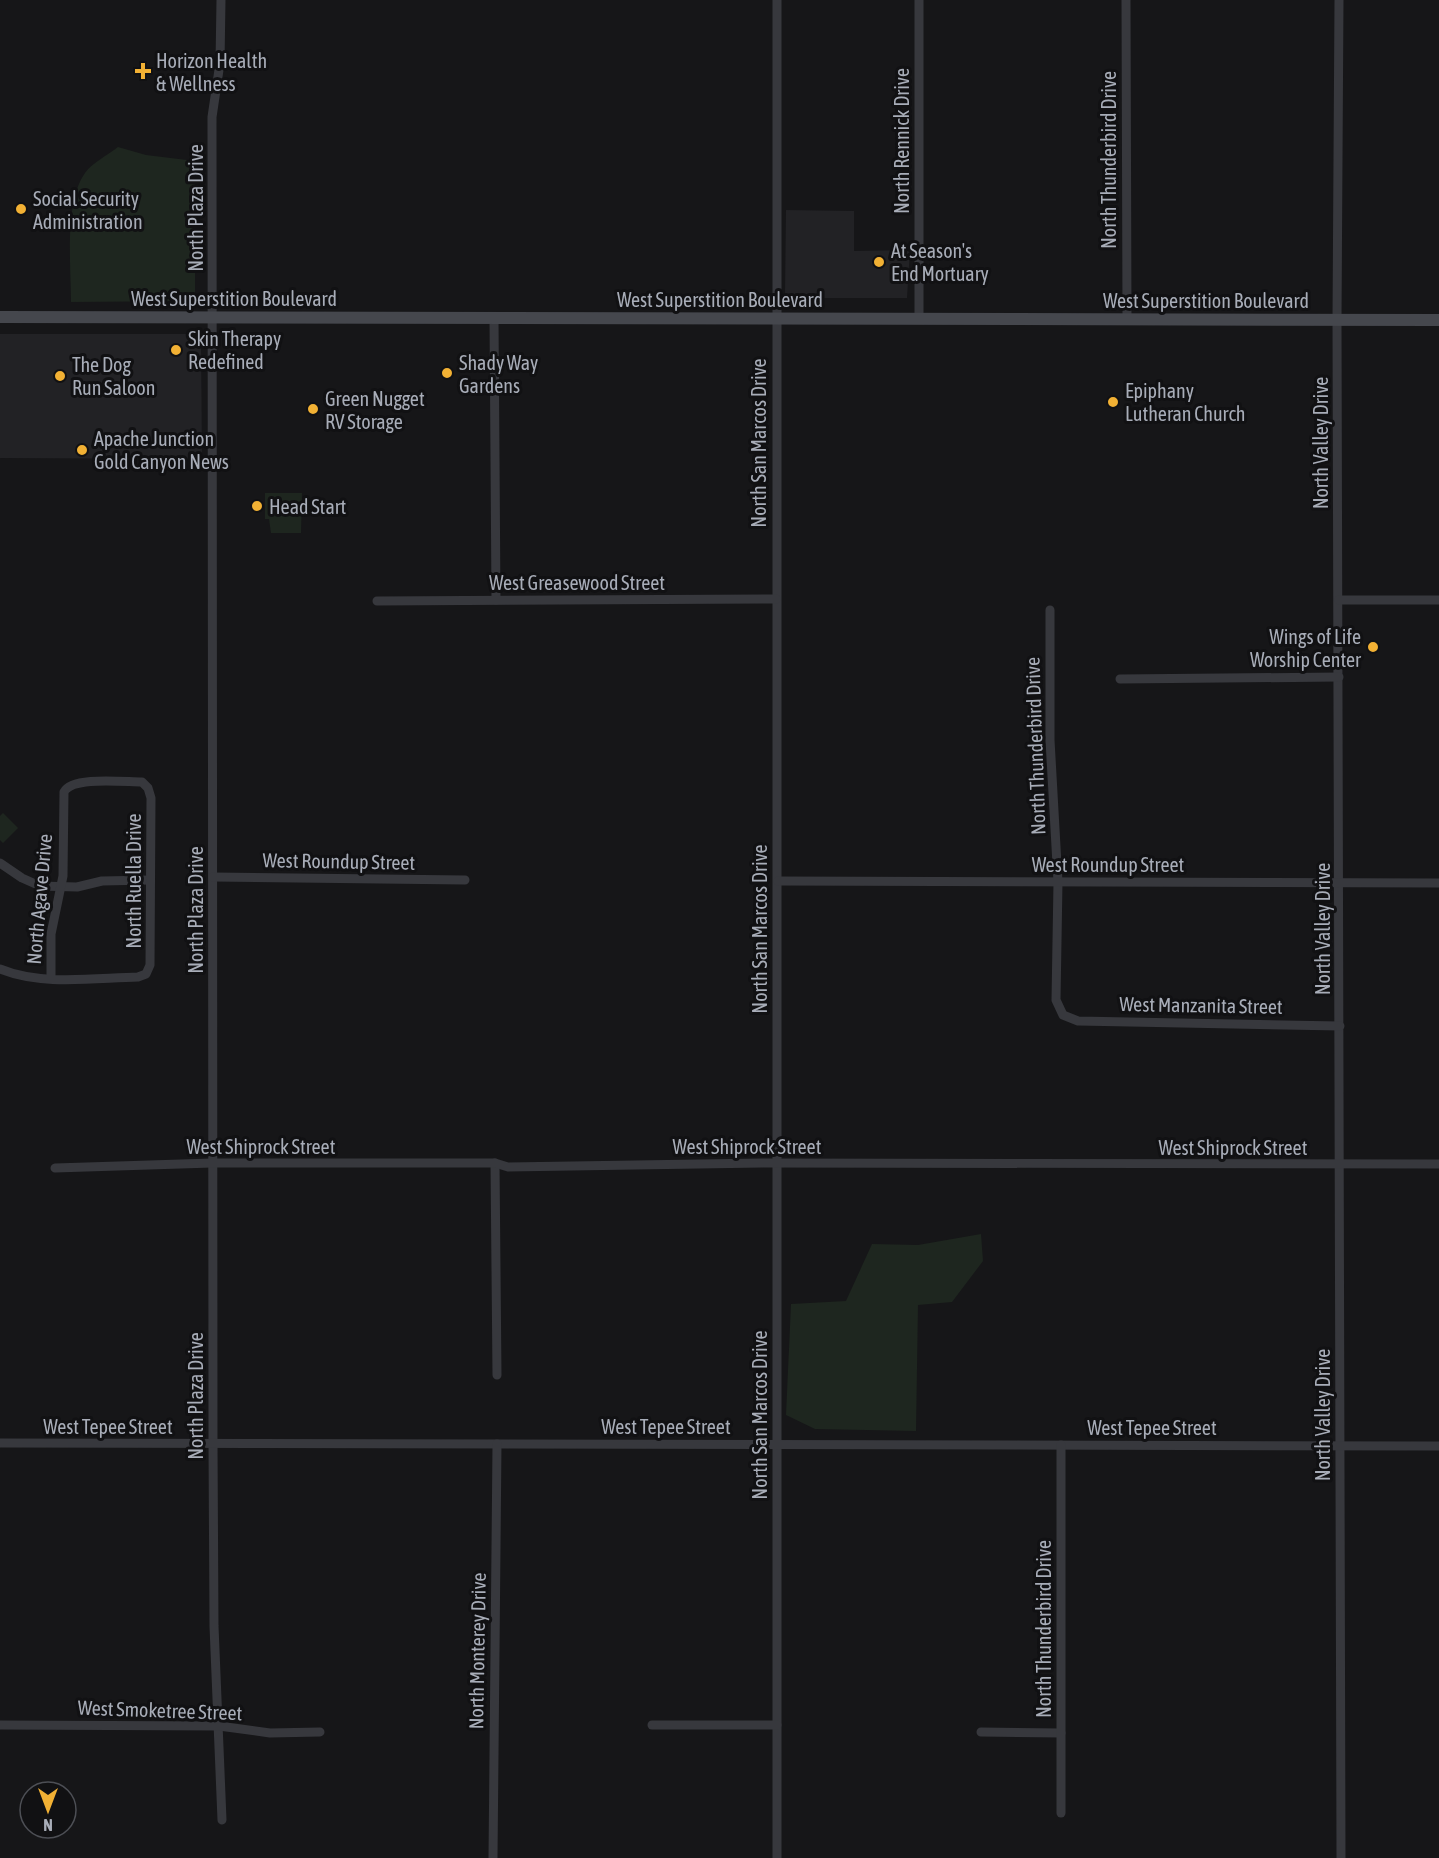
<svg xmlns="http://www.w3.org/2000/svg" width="1439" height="1858" font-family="'Asap Condensed',sans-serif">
	<rect width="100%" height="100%" fill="#161618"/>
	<g fill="#222225">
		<path d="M786,210L854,211V251L910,250L907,298H789L785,294Z"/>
		<path d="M0,334H192L201,341L202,459L0,458Z"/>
	</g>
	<g fill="#1e261f">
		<path d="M118,147L146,155L195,161V301L71,302C71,266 64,202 85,173C92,163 108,155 118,147Z"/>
		<path d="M265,493H302L301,533H271L269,519H265Z"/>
		<path d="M3,813L18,828L3,843L0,840V816Z"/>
		<path d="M981,1234L983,1261L952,1302L918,1305L916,1431L815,1429L786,1415L791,1304L846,1301L872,1244L918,1245Z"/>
	</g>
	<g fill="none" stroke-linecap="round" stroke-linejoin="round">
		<g stroke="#37383d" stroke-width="9">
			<path d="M221,0L220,63L212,117L213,1444L214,1626L222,1820"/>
			<path d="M777,0V1858"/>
			<path d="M1126,0L1127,319"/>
			<path d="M1339,0L1337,320L1341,1858"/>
			<path d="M494,318L496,600"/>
			<path d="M919,319V0"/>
			<path d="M1339,600H1439"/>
			<path d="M377,601L776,599"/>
			<path d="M1050,610V740L1058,882L1056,1000L1063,1015L1078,1021L1340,1026"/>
			<path d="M1120,679L1339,677"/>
			<path d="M0,863L22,878L40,886L77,887L102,881L150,880"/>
			<path d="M213,877L465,880"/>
			<path d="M778,881L1439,883"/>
			<path d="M0,969C41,986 94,978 138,977L146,974L150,965L151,798L148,788L142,782C124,782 72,776 64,792L63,876L51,934V978"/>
			<path d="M495,1163L497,1375"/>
			<path d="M55,1168L212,1163H495L508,1167L762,1163L1439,1164"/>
			<path d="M0,1443L1439,1446"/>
			<path d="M0,1725L219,1726L270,1733L320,1732"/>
			<path d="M652,1725H777"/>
			<path d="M981,1732L1061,1733"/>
			<path d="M1061,1813V1445"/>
			<path d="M493,1858L497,1444"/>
		</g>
		<path stroke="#45474d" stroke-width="12" d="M0,317L1439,320"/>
	</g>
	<g fill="#f2b134" stroke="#111113" stroke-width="2">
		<path d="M140 62h6v6h6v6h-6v6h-6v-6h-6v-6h6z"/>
		<circle cx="21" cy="209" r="6"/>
		<circle cx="879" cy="262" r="6"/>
		<circle cx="176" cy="350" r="6"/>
		<circle cx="447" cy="373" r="6"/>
		<circle cx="60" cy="376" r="6"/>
		<circle cx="1113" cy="402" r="6"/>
		<circle cx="313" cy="409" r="6"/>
		<circle cx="82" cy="450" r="6"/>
		<circle cx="257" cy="506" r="6"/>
		<circle cx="1373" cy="647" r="6"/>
	</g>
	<g text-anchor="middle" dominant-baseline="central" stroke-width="6" stroke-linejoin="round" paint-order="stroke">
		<g font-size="20" fill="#a8adb8" stroke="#111113" text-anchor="start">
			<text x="156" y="60">Horizon Health<tspan x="156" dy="23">&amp; Wellness</tspan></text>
			<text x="33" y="198">Social Security<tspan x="33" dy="23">Administration</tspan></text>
			<text x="891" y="250">At Season's<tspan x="891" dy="23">End Mortuary</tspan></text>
			<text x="188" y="338">Skin Therapy<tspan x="188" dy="23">Redefined</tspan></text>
			<text x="459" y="362">Shady Way<tspan x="459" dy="23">Gardens</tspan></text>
			<text x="72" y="364">The Dog<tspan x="72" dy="23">Run Saloon</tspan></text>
			<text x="1125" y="390">Epiphany<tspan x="1125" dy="23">Lutheran Church</tspan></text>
			<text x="325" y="398">Green Nugget<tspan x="325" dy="23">RV Storage</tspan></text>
			<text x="94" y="438">Apache Junction<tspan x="94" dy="23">Gold Canyon News</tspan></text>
			<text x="269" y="506">Head Start</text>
			<text x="1361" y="636" text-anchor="end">Wings of Life<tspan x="1361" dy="23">Worship Center</tspan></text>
		</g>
		<g font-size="20" fill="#a8adb8" stroke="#111113">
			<text transform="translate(901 141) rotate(-90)">North Rennick Drive</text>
			<text transform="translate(1108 160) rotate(-90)">North Thunderbird Drive</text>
			<text transform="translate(195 208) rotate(-90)">North Plaza Drive</text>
			<text x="234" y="298">West Superstition Boulevard</text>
			<text x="720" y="299">West Superstition Boulevard</text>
			<text x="1206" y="300">West Superstition Boulevard</text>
			<text transform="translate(758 443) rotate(-90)">North San Marcos Drive</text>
			<text transform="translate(1320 443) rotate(-90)">North Valley Drive</text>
			<text x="577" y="582">West Greasewood Street</text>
			<text transform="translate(1035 746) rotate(-92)">North Thunderbird Drive</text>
			<text transform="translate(339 861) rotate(1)">West Roundup Street</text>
			<text x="1108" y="864">West Roundup Street</text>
			<text transform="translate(133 881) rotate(-90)">North Ruella Drive</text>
			<text transform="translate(39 899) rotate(-85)">North Agave Drive</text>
			<text transform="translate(195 910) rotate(-90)">North Plaza Drive</text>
			<text transform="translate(759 929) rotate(-90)">North San Marcos Drive</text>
			<text transform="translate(1322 929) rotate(-90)">North Valley Drive</text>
			<text transform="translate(1201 1005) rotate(1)">West Manzanita Street</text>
			<text x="261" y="1146">West Shiprock Street</text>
			<text x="747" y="1146">West Shiprock Street</text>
			<text x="1233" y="1147">West Shiprock Street</text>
			<text transform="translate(195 1396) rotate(-90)">North Plaza Drive</text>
			<text transform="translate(759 1415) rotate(-90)">North San Marcos Drive</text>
			<text transform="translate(1322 1415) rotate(-90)">North Valley Drive</text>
			<text x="108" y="1426">West Tepee Street</text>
			<text x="666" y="1426">West Tepee Street</text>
			<text x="1152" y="1427">West Tepee Street</text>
			<text transform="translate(1043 1629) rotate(-90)">North Thunderbird Drive</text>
			<text transform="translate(477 1651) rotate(-89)">North Monterey Drive</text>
			<text transform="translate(160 1710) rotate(2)">West Smoketree Street</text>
		</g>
	</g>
	<g transform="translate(48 1810) rotate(180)"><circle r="28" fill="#111113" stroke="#4d4f55" stroke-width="1.5"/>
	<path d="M0-4.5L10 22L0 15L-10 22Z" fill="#f2b134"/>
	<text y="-9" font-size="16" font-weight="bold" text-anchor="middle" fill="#a8adb8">N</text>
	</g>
</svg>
